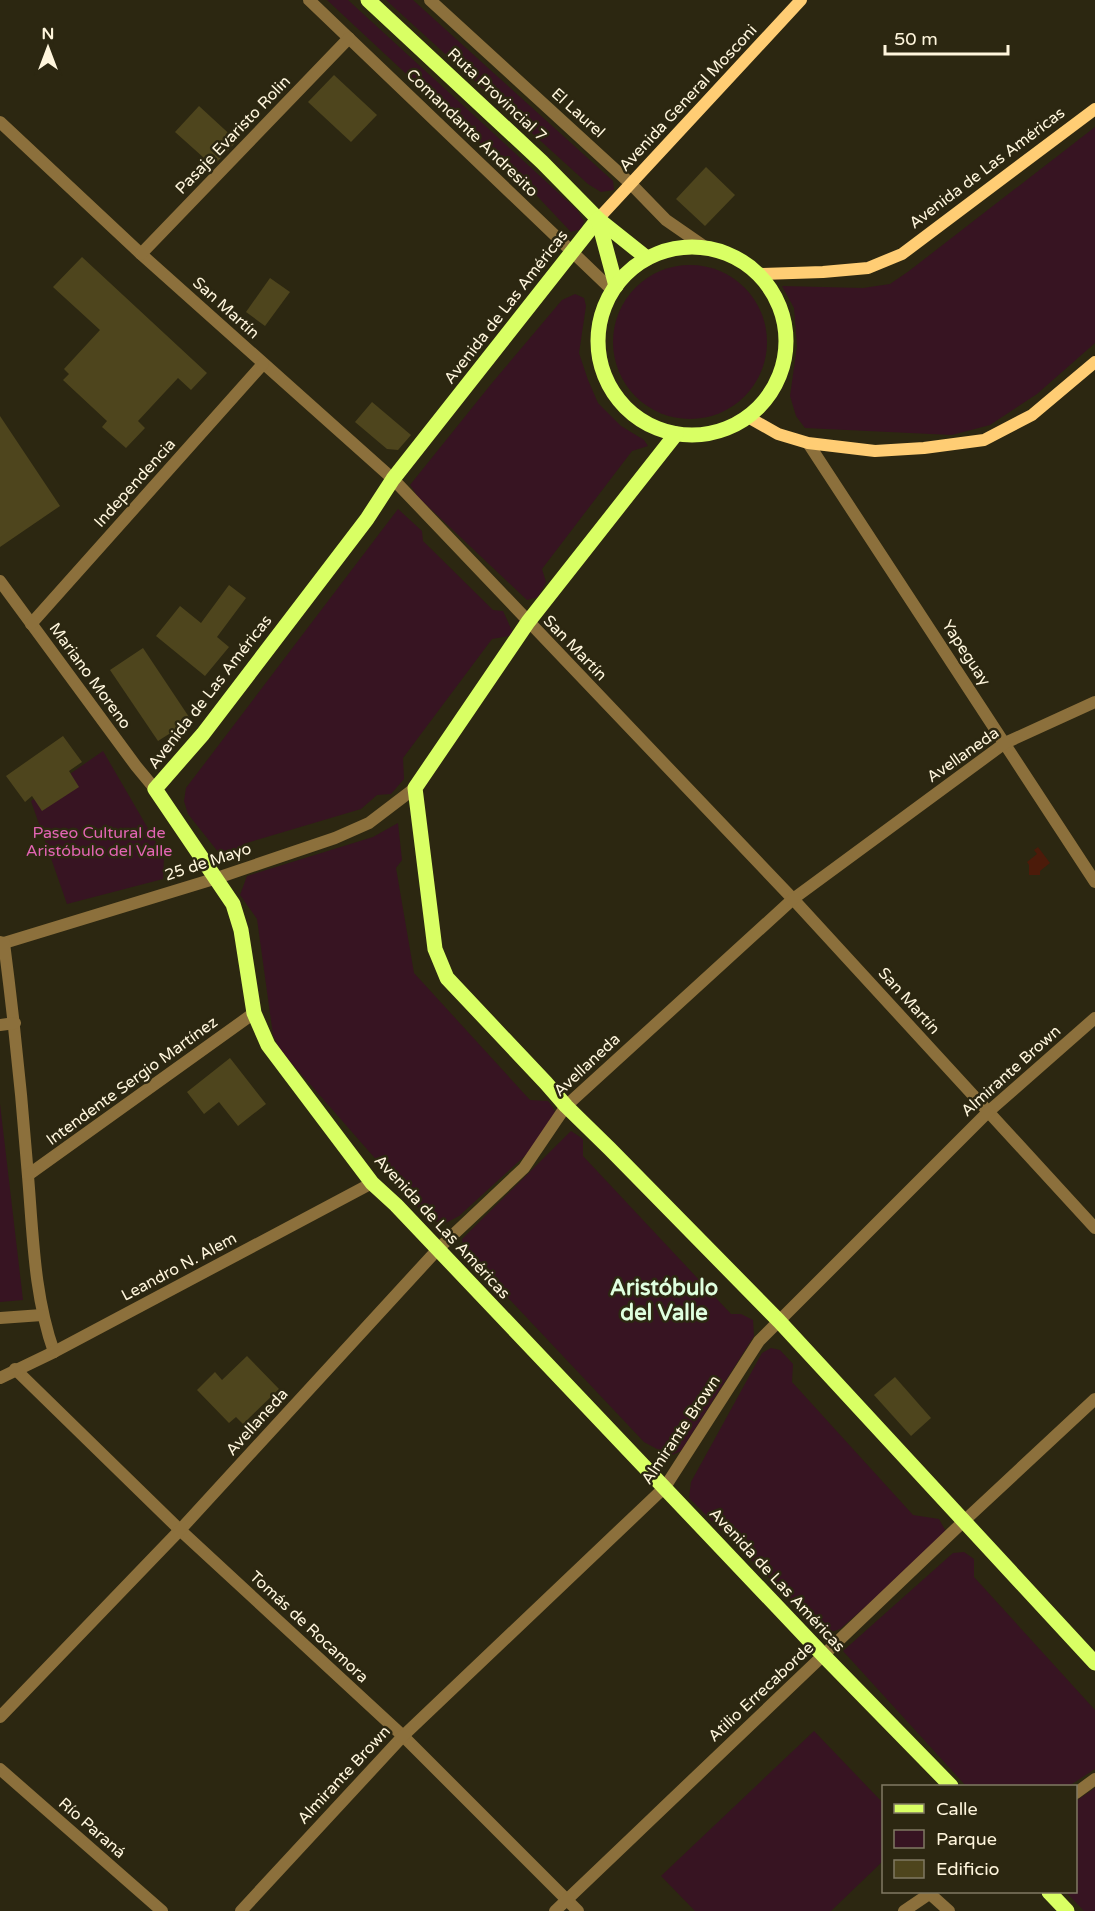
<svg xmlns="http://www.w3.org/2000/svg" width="1095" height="1911" font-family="'Varela Round',sans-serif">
	<rect width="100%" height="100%" fill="#2c2711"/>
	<g fill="#371422">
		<path d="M327,0H348L577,210L584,221L581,229L571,232L538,197Z"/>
		<path d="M386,0H413L613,181L614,190L601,192L588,184Z"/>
		<path d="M1095,127V343L1037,394L990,425L952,435L805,428L796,416L790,396L797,346L794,308L782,286L863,288L890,284L909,271Z"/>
		<circle cx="690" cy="342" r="77"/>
		<path d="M575,294L584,298L586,306L579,353L588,380L598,403L621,426L644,440L648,446L632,451L542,569L546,582L538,597L527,600L418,497L410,485L492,383L562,300Z"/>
		<path d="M398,509L422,531L423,541L493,610L503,611L514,635L492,639L403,758L404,779L391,794L377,795L361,809L243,844L235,860L227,863L188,814L184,801L186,788Z"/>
		<path d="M103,751L164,856L163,879L67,904L31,801Z"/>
		<path d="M398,823L402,860L396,868L414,973L530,1100L548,1101C559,1114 557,1118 550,1133L459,1216L442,1225L423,1213L280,1050L273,1035L257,919L240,895L247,876L373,837Z"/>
		<path d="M0,1104L23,1300L0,1302Z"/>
		<path d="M571,1131L583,1139V1156L731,1314H741L753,1320L754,1336L681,1451L670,1456L644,1442L464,1251L462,1239Z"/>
		<path d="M771,1348L780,1350L793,1364L792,1382L913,1515L939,1519L945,1530L943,1539L840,1629L825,1634L689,1498L691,1482L762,1353Z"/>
		<path d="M964,1552L974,1559V1577L1095,1710V1769L1069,1786H966L843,1651L953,1553Z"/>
		<path d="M814,1731L883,1803V1861L831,1911H695L661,1876Z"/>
		<path d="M1095,1788V1911H1084L1066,1892H1076V1801Z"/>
	</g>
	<path fill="#4c1b0a" d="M1038,847L1050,863L1040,871V875H1029V865L1027,862L1037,854L1034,850Z"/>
	<g fill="#4e451d">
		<path d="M334,75L377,115L351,142L308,102Z"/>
		<path d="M199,106L237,141L213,166L175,132Z"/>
		<path d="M706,167L735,195L705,226L676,199Z"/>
		<path d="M82,257L207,373L191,390L178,378L138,421L145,428L126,448L102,427L107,421L63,380L69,374L64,369L100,330L53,287Z"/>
		<path d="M270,278L290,292L265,326L246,312Z"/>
		<path d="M372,402L411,435L398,450L387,449L355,422Z"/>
		<path d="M0,416L60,506L0,547Z"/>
		<path d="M229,585L246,598L217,637L229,647L205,676L156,636L180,606L201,623Z"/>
		<path d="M143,648L191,720L158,741L110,670Z"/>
		<path d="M63,736L82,762L69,771L79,787L42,811L32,796L25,802L6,776Z"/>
		<path d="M230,1058L266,1104L238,1126L219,1102L204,1114L187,1092Z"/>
		<path d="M247,1356L279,1389L243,1424L236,1417L229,1423L197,1390L215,1372L222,1380Z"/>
		<path d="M895,1377L931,1418L911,1436L874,1395Z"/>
	</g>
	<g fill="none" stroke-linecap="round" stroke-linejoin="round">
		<g stroke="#8c703c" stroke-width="12">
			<path d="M309,0L612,290"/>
			<path d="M430,0L631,184L666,220L705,247"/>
			<path d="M0,122L141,254L393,479L793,899L1095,1228"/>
			<path d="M141,254L349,38"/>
			<path d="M808,443L1095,882"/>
			<path d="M0,581L136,766L155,789"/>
			<path d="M31,624L263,364"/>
			<path d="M0,942L4,943L217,878L335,838L369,823L415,788"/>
			<path d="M4,943C14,1020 22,1098 28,1176C33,1235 34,1296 54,1352"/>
			<path d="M0,1025L15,1023"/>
			<path d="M28,1175L254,1013"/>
			<path d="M0,1318L42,1315"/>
			<path d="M15,1369L180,1530L403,1736L578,1911"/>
			<path d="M0,1378L54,1352L372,1183"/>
			<path d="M0,1717L180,1530L438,1249L524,1168L566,1106L793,899L1005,743L1095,702"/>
			<path d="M0,1769L162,1911"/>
			<path d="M1076,1793L1095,1779"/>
			<path d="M929,1893L949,1911"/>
			<path d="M241,1911L403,1736L665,1487L759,1341L988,1112L1095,1018"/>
			<path d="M555,1911L964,1521L1095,1399"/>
			<path d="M904,1911L932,1892"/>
		</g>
		<g stroke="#ffcd74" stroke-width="12">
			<path d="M598,219L801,0"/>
			<path d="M759,274L823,272L868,268L902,254L1095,109"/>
			<path d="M748,417L778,434L808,443L875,451L924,448L984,440L1032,415L1095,362"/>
		</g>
		<g stroke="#d9ff64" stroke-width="15">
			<path d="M368,0L542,162L598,219L647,258"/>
			<path d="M598,219L393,479L367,519L203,734L155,789L233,904L241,930L254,1013L268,1045L372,1183L396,1205L824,1656L951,1786"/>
			<path d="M598,219L616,286"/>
			<circle cx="692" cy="341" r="94"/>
			<path d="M676,434L528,622L415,788L435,949L447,978L546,1083L566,1106L610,1149L779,1321L1095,1663"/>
			<path d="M1049,1892L1067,1911"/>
		</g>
	</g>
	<g text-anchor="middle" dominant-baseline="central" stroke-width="5" stroke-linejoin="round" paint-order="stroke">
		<g font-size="16" fill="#fff6dd" stroke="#2c2711">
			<text transform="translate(497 95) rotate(43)">Ruta Provincial 7</text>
			<text transform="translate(688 98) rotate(-47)">Avenida General Mosconi</text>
			<text transform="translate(578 113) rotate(42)">El Laurel</text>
			<text transform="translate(472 133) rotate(44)">Comandante Andresito</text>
			<text transform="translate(233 135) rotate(-46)">Pasaje Evaristo Rolin</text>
			<text transform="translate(987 168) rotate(-37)">Avenida de Las Américas</text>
			<text transform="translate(506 307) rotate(-52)">Avenida de Las Américas</text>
			<text transform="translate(226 308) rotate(42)">San Martín</text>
			<text transform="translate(135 483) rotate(-48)">Independencia</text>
			<text transform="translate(575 648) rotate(46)">San Martín</text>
			<text transform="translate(966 653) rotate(57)">Yapeguay</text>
			<text transform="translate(90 676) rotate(54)">Mariano Moreno</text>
			<text transform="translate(210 692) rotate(-52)">Avenida de Las Américas</text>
			<text transform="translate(963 755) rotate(-35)">Avellaneda</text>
			<text transform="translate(208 862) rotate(-18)">25 de Mayo</text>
			<text transform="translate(909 1001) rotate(48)">San Martín</text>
			<text transform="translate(587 1065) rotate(-43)">Avellaneda</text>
			<text transform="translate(1011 1071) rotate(-42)">Almirante Brown</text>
			<text transform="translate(132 1081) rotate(-36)">Intendente Sergio Martínez</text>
			<text transform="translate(442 1227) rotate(47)">Avenida de Las Américas</text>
			<text transform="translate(179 1267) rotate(-28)">Leandro N. Alem</text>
			<text transform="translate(257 1422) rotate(-48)">Avellaneda</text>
			<text transform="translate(681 1430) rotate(-56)">Almirante Brown</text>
			<text transform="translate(777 1580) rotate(47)">Avenida de Las Américas</text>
			<text transform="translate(309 1627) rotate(43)">Tomás de Rocamora</text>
			<text transform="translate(761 1692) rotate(-43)">Atilio Errecaborde</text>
			<text transform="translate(344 1775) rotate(-47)">Almirante Brown</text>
			<text transform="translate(92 1828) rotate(41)">Río Paraná</text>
		</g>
		<g font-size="16" fill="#e365b4" stroke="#2c2711">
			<text x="99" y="833">Paseo Cultural de<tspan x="99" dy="18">Aristóbulo del Valle</tspan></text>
		</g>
		<g font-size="22" font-weight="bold" fill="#dfffdf" stroke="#2c2711">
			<text x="664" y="1288">Aristóbulo<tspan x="664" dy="25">del Valle</tspan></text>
		</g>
	</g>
	<rect x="882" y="1785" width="195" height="108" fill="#2c2711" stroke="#807a63" stroke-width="1.5"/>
	<rect x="894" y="1804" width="30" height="9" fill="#d9ff64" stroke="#807a63" stroke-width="1.5"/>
	<text x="936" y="1815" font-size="18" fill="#fff6dd">Calle</text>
	<rect x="894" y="1830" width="30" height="18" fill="#371422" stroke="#807a63" stroke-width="1.5"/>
	<text x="936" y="1845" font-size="18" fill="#fff6dd">Parque</text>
	<rect x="894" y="1860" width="30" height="18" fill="#4e451d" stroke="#807a63" stroke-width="1.5"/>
	<text x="936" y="1875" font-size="18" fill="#fff6dd">Edificio</text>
	<g transform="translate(48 48)" stroke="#2c2711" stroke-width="4.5" paint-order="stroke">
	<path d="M0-4.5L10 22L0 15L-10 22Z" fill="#fff6dd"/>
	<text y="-9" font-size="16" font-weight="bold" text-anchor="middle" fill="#fff6dd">N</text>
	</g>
	<path d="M885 45v9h123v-9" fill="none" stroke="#fff6dd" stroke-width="3"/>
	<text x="894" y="45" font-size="18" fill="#fff6dd" stroke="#2c2711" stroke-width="4.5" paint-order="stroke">50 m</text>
</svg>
